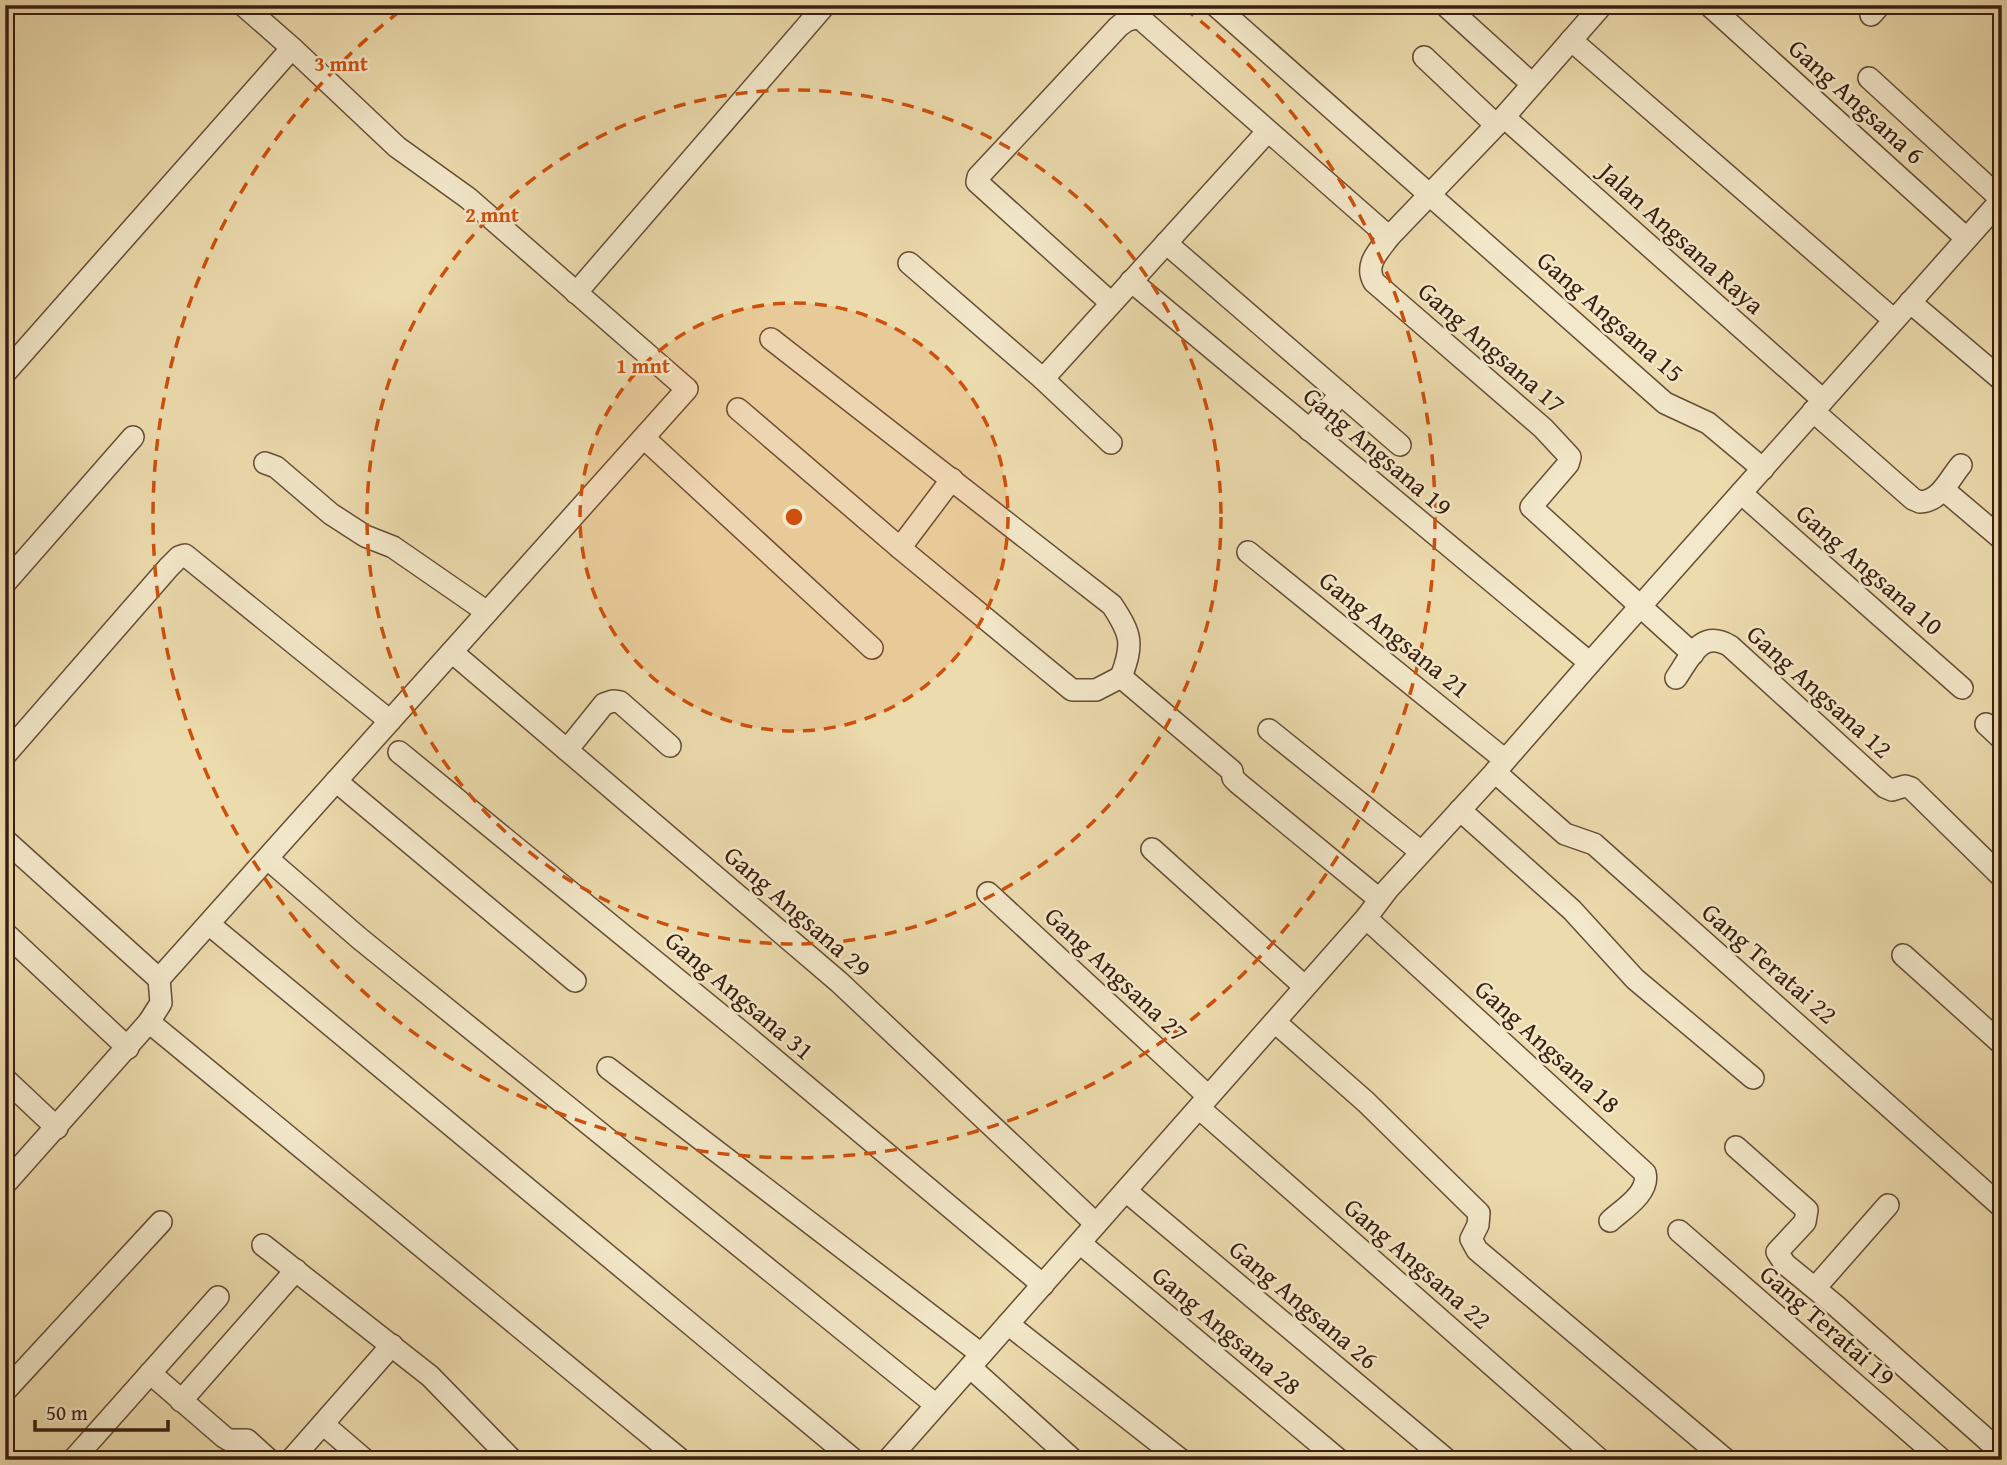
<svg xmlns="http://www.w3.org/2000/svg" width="2007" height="1465" font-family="'Gentium Book Plus',serif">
	<rect width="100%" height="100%" fill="#ecdbad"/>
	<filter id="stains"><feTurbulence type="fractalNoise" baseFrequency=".00286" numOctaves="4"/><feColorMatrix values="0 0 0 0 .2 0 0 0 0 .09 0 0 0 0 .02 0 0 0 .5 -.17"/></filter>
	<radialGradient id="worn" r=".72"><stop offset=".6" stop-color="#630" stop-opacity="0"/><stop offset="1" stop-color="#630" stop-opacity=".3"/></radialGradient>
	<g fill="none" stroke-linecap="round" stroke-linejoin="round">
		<defs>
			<g id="minor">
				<path d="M1215,5L1665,403L1708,423L1763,469"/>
				<path d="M1445,5L1532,84"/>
				<path d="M1709,5L1966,238"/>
				<path d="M1871,15L1880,5"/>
				<path d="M1571,40L1894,320"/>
				<path d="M1424,57L1496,125"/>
				<path d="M1869,78L2001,199"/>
				<path d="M1504,117L1823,400"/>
				<path d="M1389,237L1504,117L1602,5"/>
				<path d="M1166,243L1400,445"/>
				<path d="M909,263L1043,379L1267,132"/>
				<path d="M1131,281L1590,663"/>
				<path d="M576,293L825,5"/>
				<path d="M1910,302L2002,380"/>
				<path d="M1111,303L977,182L978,177L1118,27C1125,21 1131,17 1141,19L1389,237C1379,251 1364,264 1374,282L1543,428L1570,457L1568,464L1531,507L1693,654"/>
				<path d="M771,339L1112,605C1131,634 1134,643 1121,677"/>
				<path d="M5,373L292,48"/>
				<path d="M1043,379L1111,443"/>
				<path d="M738,409L900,548L1072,690H1096L1121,677L1232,771L1233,778L1238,783L1379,899"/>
				<path d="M1813,411L1913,499L1920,502C1941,501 1949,479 1961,465"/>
				<path d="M1309,430L1341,394"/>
				<path d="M644,438L872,648"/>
				<path d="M265,463L276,467L331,514L365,536L393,547L487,612"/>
				<path d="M1944,490L2002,539"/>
				<path d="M1741,493L1962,688"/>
				<path d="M900,548L952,479"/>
				<path d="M1248,552L1505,760"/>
				<path d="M5,583L133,437"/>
				<path d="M452,652L839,982L1096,1224"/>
				<path d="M1676,678C1691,656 1701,629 1730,646L1885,787L1892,790L1905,786L1911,788L2002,877"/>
				<path d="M1986,724L2002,739"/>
				<path d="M1269,730L1421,852"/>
				<path d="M567,750L604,704L613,701L620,702L670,746"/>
				<path d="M399,752L745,1035L1043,1285"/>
				<path d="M5,755L169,567L179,557L185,555L390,721"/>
				<path d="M1495,772L1565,834L1594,844L2002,1207"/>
				<path d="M336,781L575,981"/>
				<path d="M1460,810L1572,910L1635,979L1753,1078"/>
				<path d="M5,840L159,979L161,1003L149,1022L5,1184"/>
				<path d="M1152,849L1304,986"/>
				<path d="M268,859L359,938L936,1405"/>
				<path d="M988,893L1208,1096"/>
				<path d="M1366,918L1645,1173C1650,1193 1623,1209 1610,1221"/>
				<path d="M210,925L854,1460"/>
				<path d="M5,933L128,1048"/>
				<path d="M1903,955L2002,1044"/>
				<path d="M159,979L687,389L468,198L397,147L292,48L243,5"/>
				<path d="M149,1022L681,1460"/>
				<path d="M1275,1022L1366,1102L1479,1213L1478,1225L1471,1239L1477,1250L1726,1460"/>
				<path d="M608,1068L981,1354"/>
				<path d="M5,1079L57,1128"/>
				<path d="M1199,1108L1600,1460"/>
				<path d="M1736,1147L1807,1210L1805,1222L1777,1252L1785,1264L1835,1305L2002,1453"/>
				<path d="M1126,1191L1447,1460"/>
				<path d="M1679,1231L1942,1460"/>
				<path d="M1080,1243L1339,1460"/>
				<path d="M263,1245L430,1376L512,1460"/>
				<path d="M1815,1288L1888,1205"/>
				<path d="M1008,1324L1181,1460"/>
				<path d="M970,1367L1073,1460"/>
				<path d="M150,1373L224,1437L229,1440H247L269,1460"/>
				<path d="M5,1391L161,1222"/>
				<path d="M181,1401L296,1270"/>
				<path d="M323,1424L365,1460"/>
				<path d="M73,1460L218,1297"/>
				<path d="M291,1460L392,1345"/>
				<path d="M888,1460L1366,918L1388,889L1495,772L1590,663L2002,199"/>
			</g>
		</defs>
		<use href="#minor" stroke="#664d36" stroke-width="24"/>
		<use href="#minor" stroke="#f3e8ca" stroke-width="21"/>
	</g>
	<circle cx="794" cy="517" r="214" fill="#ce500c" fill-opacity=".12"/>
	<g fill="none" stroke="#ce500c" stroke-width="3.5" stroke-dasharray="12 9">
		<circle cx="794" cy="517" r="214"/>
		<circle cx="794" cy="517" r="427"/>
		<path d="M1184 8A641 641 0 1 1 404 8"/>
	</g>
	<g text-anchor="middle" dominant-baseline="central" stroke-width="5" stroke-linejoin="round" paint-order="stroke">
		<g font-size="26" fill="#3a1e0e" stroke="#f3e8ca">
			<text transform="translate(1857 101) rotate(42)">Gang Angsana 6</text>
			<text transform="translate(1682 238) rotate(42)">Jalan Angsana Raya</text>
			<text transform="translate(1611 316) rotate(41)">Gang Angsana 15</text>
			<text transform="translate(1492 347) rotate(41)">Gang Angsana 17</text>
			<text transform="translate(1378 451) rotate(40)">Gang Angsana 19</text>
			<text transform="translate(1870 569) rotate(41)">Gang Angsana 10</text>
			<text transform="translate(1395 634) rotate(39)">Gang Angsana 21</text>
			<text transform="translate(1820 691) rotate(42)">Gang Angsana 12</text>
			<text transform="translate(798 911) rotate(41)">Gang Angsana 29</text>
			<text transform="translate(1770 963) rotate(41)">Gang Teratai 22</text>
			<text transform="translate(1117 974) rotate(43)">Gang Angsana 27</text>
			<text transform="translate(740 995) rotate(40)">Gang Angsana 31</text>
			<text transform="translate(1548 1046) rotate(42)">Gang Angsana 18</text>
			<text transform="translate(1418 1263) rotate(41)">Gang Angsana 22</text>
			<text transform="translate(1304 1304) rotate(40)">Gang Angsana 26</text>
			<text transform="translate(1828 1325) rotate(41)">Gang Teratai 19</text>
			<text transform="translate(1227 1330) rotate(40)">Gang Angsana 28</text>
		</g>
	</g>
	<circle cx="794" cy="517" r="10" fill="#ce500c" stroke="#f3e8ca" stroke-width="3.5"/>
	<g font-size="21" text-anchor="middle" font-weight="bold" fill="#ce500c" stroke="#f3e8ca" stroke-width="5" stroke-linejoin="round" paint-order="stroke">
		<text x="341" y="71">3 mnt</text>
		<text x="492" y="222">2 mnt</text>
		<text x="643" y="373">1 mnt</text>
	</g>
	<rect width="2007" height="1465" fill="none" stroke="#ecdbad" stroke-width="28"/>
	<rect x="7" y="7" width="1993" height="1451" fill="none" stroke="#3a1e0e" stroke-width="3.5"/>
	<rect x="14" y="14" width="1979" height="1437" fill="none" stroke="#3a1e0e" stroke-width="2"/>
	<path d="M35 1420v10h133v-10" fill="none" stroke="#3a1e0e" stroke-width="3.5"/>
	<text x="46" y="1420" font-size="21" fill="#3a1e0e" stroke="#f3e8ca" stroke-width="5" paint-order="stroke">50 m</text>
	<rect width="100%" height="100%" filter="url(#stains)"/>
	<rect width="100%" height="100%" fill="url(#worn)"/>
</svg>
